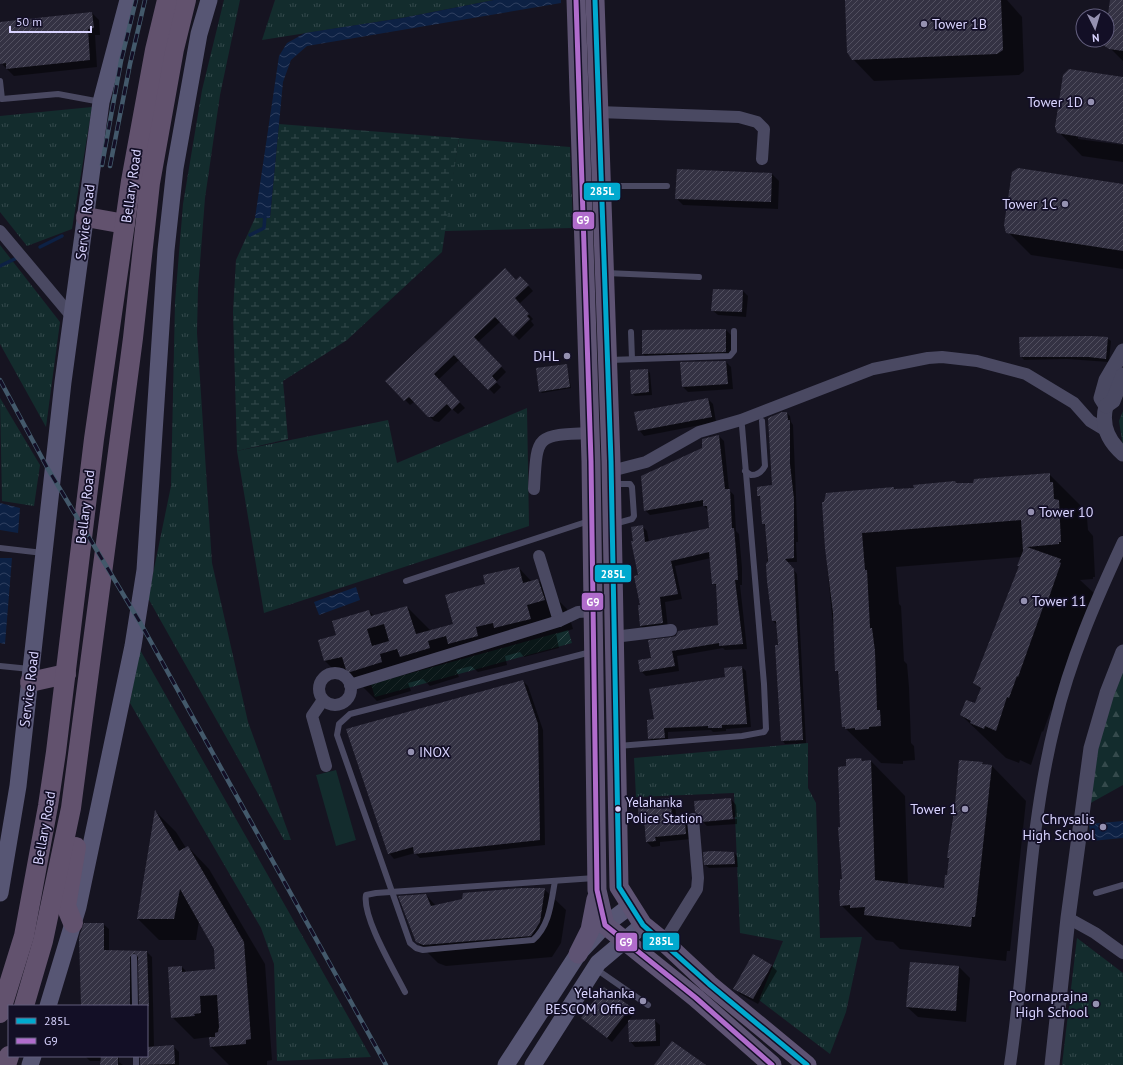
<svg xmlns="http://www.w3.org/2000/svg" width="1123" height="1065" font-family="'PT Sans',sans-serif">
	<defs>
		<pattern id="grass-tufts" width="24" height="20" patternUnits="userSpaceOnUse"><rect width="24" height="20" fill="#132c2d"/><path d="M3 7l-1-3M5 7V3M7 7l1-3M15 17l-1-3M17 17v-4M19 17l1-3" fill="none" stroke="#354a4c"/></pattern>
		<pattern id="forest-firs" width="22" height="20" patternUnits="userSpaceOnUse"><rect width="22" height="20" fill="#132c2d"/><path d="M5 1l3.5 6h-7zM16 11l3.5 6h-7z" fill="#354a4c"/></pattern>
		<pattern id="wetland-marsh" width="20" height="14" patternUnits="userSpaceOnUse"><rect width="20" height="14" fill="#132c2d"/><path d="M1 5h8M5 5V1M11 12h8M15 12V8" fill="none" stroke="#354a4c"/></pattern>
		<pattern id="garden-furrows" width="10" height="10" patternUnits="userSpaceOnUse"><rect width="10" height="10" fill="#132c2d"/><path d="M-1 1l2-2M0 10L10 0M9 11l2-2" fill="none" stroke="#354a4c"/></pattern>
		<pattern id="water-waves" width="16" height="10" patternUnits="userSpaceOnUse"><rect width="16" height="10" fill="#0d2144"/><path d="M0 5q4-4 8 0t8 0" fill="none" stroke="#304060"/></pattern>
		<pattern id="building-hatch" width="6" height="6" patternUnits="userSpaceOnUse"><rect width="6" height="6" fill="#343243"/><path d="M-1 1l2-2M0 6l6-6M5 7l2-2" fill="none" stroke="#514f5f"/></pattern>
	</defs>
	<rect width="100%" height="100%" fill="#161421"/>
	<g fill="url(#grass-tufts)">
		<path d="M224,0H240L220,95L205,198L198,289L197,333L212,563L248,722L291,840H284L148,598L171,486L175,302L183,204L202,90Z"/>
		<path d="M275,0H494L402,18L262,40Z"/>
		<path d="M92,107L72,229L27,246L0,212V116Z"/>
		<path d="M459,138L570,147L573,228L444,231Z"/>
		<path d="M0,245L60,322L46,427L0,344Z"/>
		<path d="M0,398L40,465L34,506L2,501Z"/>
		<path d="M527,408L529,526L264,613L237,451L388,420L397,463Z"/>
		<path d="M1123,411V446L1119,421Z"/>
		<path d="M139,648L371,1057L277,1061L274,964L261,928L130,703Z"/>
		<path d="M808,743V788L816,803L820,938L862,937L846,1012L830,1054L759,1000L783,941L740,933L734,793L636,797L634,758Z"/>
		<path d="M1077,938L1123,973V1065H1062Z"/>
	</g>
	<path fill="url(#forest-firs)" d="M1123,669V785L1087,805C1095,758 1105,713 1123,669Z"/>
	<path fill="url(#wetland-marsh)" d="M279,124L459,138L442,252L347,340L283,381L288,439L237,451L233,312L236,260L255,218H270Z"/>
	<path fill="url(#garden-furrows)" d="M568,630L572,643L375,697L371,684Z"/>
	<path fill="#132c2d" d="M336,770L356,840L336,846L316,775Z"/>
	<g fill="url(#water-waves)">
		<path d="M494,0H561V3L307,46L291,60L283,82L270,218H255L279,56L287,43L305,33L402,18Z"/>
		<path d="M0,503L20,508L18,533L0,530Z"/>
		<path d="M0,558H12L5,644L0,643Z"/>
		<path d="M356,587L360,600L319,615L314,602Z"/>
		<path d="M1123,821V838L1091,841L1089,824Z"/>
	</g>
	<g fill="#0007">
		<path d="M847,0H1007L1022,17L1024,71L1019,75L874,81L853,59Z"/>
		<path d="M1111,0H1123V61L1106,44Z"/>
		<path d="M92,13L99,20L100,35H95L97,67L14,76L1,63L0,23Z"/>
		<path d="M1123,78V143L1078,136V139L1123,145V162L1082,156L1056,129Z"/>
		<path d="M678,170L772,174L779,181L778,209L683,205L676,198Z"/>
		<path d="M1123,185V269L1031,255L1006,230Z"/>
		<path d="M520,277L533,291L519,304L533,319L531,321L534,325L519,340L501,321L478,342L506,372L496,382L501,387L494,394L460,359L438,380L465,408L458,414L452,409L439,422L434,421L415,401L410,405L387,381Z"/>
		<path d="M743,291L748,296L746,317L718,315L712,310Z"/>
		<path d="M726,330L733,337V358L650,361L643,354V331Z"/>
		<path d="M1107,338L1111,341L1109,362L1067,359L1024,360L1021,356Z"/>
		<path d="M726,362L731,367L733,389L688,392L683,387Z"/>
		<path d="M567,365L571,388L542,393L540,391Z"/>
		<path d="M647,370L650,373L652,395L635,396L632,393Z"/>
		<path d="M708,399L713,404L716,422L644,436L639,430Z"/>
		<path d="M787,413L790,416L791,422L793,425L798,542H796L797,562H787L797,574L806,743L785,744L782,740L777,625L773,621L768,581L766,527L763,523L762,499L758,495L773,486Z"/>
		<path d="M719,436L724,441L729,490L734,495L736,531L739,534L742,568V585H740L747,649L725,650L723,648L677,656L679,671L646,676L641,671L673,638L719,625L717,587L713,583L711,558L675,566L682,599L665,602L668,628L646,631L641,626L640,576L635,541L642,526L647,531L649,542L710,529L708,510L704,506L650,515L645,510L703,448Z"/>
		<path d="M1049,474L1084,509V515L1087,518L1088,530L1093,536L1095,577H1093V579L1080,580L1095,594L1053,711L1051,710L1043,732L1042,731L1031,765L1020,760L1019,763L1006,758L961,715L976,705L982,690L974,683L1020,567L1022,557L896,567L899,604L901,606L904,661L907,664L909,687L911,743L914,746L915,760L903,761V764L881,763L843,726L827,564L894,488L896,490L973,484Z"/>
		<path d="M519,568L532,582L538,580L567,609L573,629L556,634L559,648L524,657L520,652L505,656L507,665L478,672L471,666L456,670L459,677L430,686L423,679L408,683L411,691L377,701L363,687L354,690L325,661L319,641L338,636L369,611L374,616L407,607L431,631L454,625L486,585Z"/>
		<path d="M742,667L746,671L751,727L726,729V731L713,732L711,730L668,732V741L653,742L649,738L655,720Z"/>
		<path d="M523,681L528,686L543,730L545,845L420,858L415,853L394,859L389,853Z"/>
		<path d="M861,759L863,762L871,761L905,796L908,885L944,889L950,860L948,858L982,763L985,765L992,766L1026,801L1010,951H1007L1006,961L900,949L893,942L876,940L841,905L847,767Z"/>
		<path d="M670,799L675,804L677,824L685,823L690,829L691,839L660,842V846L652,847L647,842L645,823L640,818Z"/>
		<path d="M731,799L736,805L737,817L704,820V822L737,819V824L707,826L702,821Z"/>
		<path d="M156,812L176,832L186,848L188,847L209,869L265,964L272,1060L267,1061V1065H229L210,1046V1037L194,1039L172,1017L182,967L187,972L217,970L215,949L199,921L196,940H159L138,919Z"/>
		<path d="M734,853L737,856L738,867L709,868L705,865Z"/>
		<path d="M544,889L566,910L561,943L552,957L446,966L438,963L416,941L426,895L436,906Z"/>
		<path d="M103,924L109,929V951L147,952L152,957L154,1047L173,1046L179,1052V1065H141V1056H147V1006H141L140,958L134,963L135,1006H83Z"/>
		<path d="M753,956L772,966L777,971L758,1004L740,994L735,988Z"/>
		<path d="M911,963L959,967L970,978L966,1022L918,1017L907,1007Z"/>
		<path d="M630,1007L635,1012L629,1020H654L660,1025V1046L635,1047L630,1041L629,1021L612,1042L582,1018Z"/>
		<path d="M85,1056H119V1062L123,1065H101V1061H90Z"/>
	</g>
	<g fill="none" stroke-linecap="round" stroke-linejoin="round">
		<g stroke="#0d2144" stroke-width="3.5">
			<path d="M250,235L264,228L265,215"/>
			<path d="M40,247L62,236"/>
			<path d="M0,266L19,257"/>
		</g>
	</g>
	<g fill="url(#building-hatch)" fill-rule="evenodd">
		<path d="M845,0H1001L1003,50L997,54L852,60L847,52Z"/>
		<path d="M1110,0H1123V51L1109,49L1096,40H1107V21Z"/>
		<path d="M92,12L94,28L88,29L90,60L6,69V63L0,64V22Z"/>
		<path d="M1069,69L1123,77V144L1057,133L1055,127L1063,75Z"/>
		<path d="M1018,168L1123,184V251L1006,233L1004,225L1012,172Z"/>
		<path d="M677,169L772,173L771,202L675,199Z"/>
		<path d="M505,268L516,280L520,276L529,285L515,298L529,314L527,316L530,319L513,336L495,317L474,337L502,366L492,376L497,382L488,390L454,355L434,374L460,402L452,410L447,404L433,417H428L409,397L404,401L385,381Z"/>
		<path d="M713,289L743,290L742,312L711,311Z"/>
		<path d="M726,329V352L642,354V330Z"/>
		<path d="M1090,336L1108,337L1106,359L1089,357H1020L1019,337Z"/>
		<path d="M726,361L728,384L682,387L680,362Z"/>
		<path d="M567,364L570,387L539,392L536,368Z"/>
		<path d="M648,369L649,392L631,394L630,370Z"/>
		<path d="M708,398L712,417L638,431L634,412Z"/>
		<path d="M782,412H787L788,420H790V464L794,499V558L785,559L794,569L803,740L781,741L775,645H778L776,621H772L767,581L766,564L768,561L765,524H762L760,496H757V487L772,485L768,418Z"/>
		<path d="M719,435L725,489H730L732,528H734L737,563L738,580H735L743,644L719,646V643L672,651L675,666L640,672L638,660L651,658L648,640L672,637L676,636L678,631L718,625L716,584H712L709,552L671,561L678,594L660,597L663,623L640,626L638,605H640L634,576L638,575L631,541H633L631,527L643,525L645,542L709,528L707,506H703V500L644,511L641,476L702,448V439Z"/>
		<path d="M1050,473V482H1053L1054,499L1059,500L1061,542H1059V544L1027,547L1061,559L1059,562L1061,563L1048,600L1046,599L1018,677L1017,676L1009,698L1007,697L996,731L985,726L984,729L970,723L971,721L960,715L966,700L975,703L981,688L973,683L1019,566H1017L1023,551L1021,520L862,533L865,570H867L870,628H872L875,651L877,710H880L881,726L869,727V729L855,730V728L845,729V727H842L838,671H835L833,613L825,548L822,502H824L826,493L894,487V489L914,488L913,485L955,481L956,483H973L974,479Z"/>
		<path d="M519,567L523,583L538,579L545,600L527,605L531,619L494,628L493,623L476,627L478,636L448,644L446,636L428,641L430,648L400,657L397,649L380,654L382,662L347,673L342,657L324,661L318,640L336,635L332,621L369,610L371,616L407,606L416,634L453,624L445,595L485,584L483,575ZM384,624L389,641L372,646L367,629Z"/>
		<path d="M742,666L747,724L722,725V728H708V726L664,728L665,738L648,739L647,720L654,719L649,689L725,677L724,668Z"/>
		<path d="M523,680L538,724L540,840L414,854L413,847L388,854L346,729Z"/>
		<path d="M861,758L862,761L871,760L875,880L944,888L945,875H947L949,858H947L955,805L959,760L983,762L982,764L992,765L975,917H972L971,927L864,915L865,907L850,908V905L840,906L839,890H840V879H842L838,827H840L838,767L846,766V759Z"/>
		<path d="M670,798L673,824L685,822L686,834L655,837L656,841L646,842L644,818H639L637,801Z"/>
		<path d="M731,798L733,819L701,822L699,815L695,812L694,801Z"/>
		<path d="M155,810L179,851L188,846L244,942L251,1039L246,1040V1044L210,1047L209,1037H215V1033L218,1032L219,1027L217,995L200,996L201,1013L194,1014L195,1016L171,1018L168,967L182,966V972L215,969L214,949L180,889L174,919H137Z"/>
		<path d="M712,851L734,852L735,864L704,865L703,852Z"/>
		<path d="M520,888H545L540,922L531,936L423,945L416,942L398,896L426,894L431,906L462,899L463,893Z"/>
		<path d="M84,923H104V950L147,951L149,1006H139L138,957L134,953L130,957V1006H81L79,937Z"/>
		<path d="M753,954L772,965L753,999L733,989Z"/>
		<path d="M910,962L959,966L956,1011L906,1007Z"/>
		<path d="M604,987L631,1007L607,1038L581,1018Z"/>
		<path d="M655,1019L656,1041L629,1042L628,1020Z"/>
		<path d="M672,1041L706,1065H654Z"/>
		<path d="M174,1045L175,1064L140,1065V1056H147V1047Z"/>
		<path d="M101,1056H118V1065H100Z"/>
	</g>
	<g fill="none" stroke-linecap="round" stroke-linejoin="round">
		<g stroke="#4a4962" stroke-width="6">
			<path d="M0,81L2,99L58,94L101,102"/>
			<path d="M603,186H667"/>
			<path d="M606,273L699,277"/>
			<path d="M631,332L632,359"/>
			<path d="M609,360L730,356L734,351V331"/>
			<path d="M745,471L751,475C758,475 762,472 765,466L762,421"/>
			<path d="M613,484H630L632,487L634,516L632,519L614,524"/>
			<path d="M0,548L43,553"/>
			<path d="M406,581L589,521"/>
			<path d="M0,666L30,669"/>
			<path d="M618,746L742,736L764,732L766,729L764,684L742,426"/>
			<path d="M555,881C551,902 550,925 533,940L423,950L416,948L410,943L337,735L339,724L350,714L591,652"/>
			<path d="M1096,893L1123,885"/>
			<path d="M134,957L135,1006"/>
			<path d="M596,969L648,1005"/>
			<path d="M405,992C394,970 362,917 366,895L376,893L595,878"/>
			<path d="M136,1056V1065"/>
		</g>
		<g stroke="#4a4962" stroke-width="12">
			<path d="M598,112L739,117L757,122L764,129L762,159"/>
			<path d="M0,231L73,318"/>
			<path d="M611,471L646,462L699,432L741,420L873,369L928,358L942,357L977,361L1026,374L1074,403L1090,421L1105,430"/>
			<path d="M534,489C537,435 535,435 590,433"/>
			<path d="M539,556L559,621"/>
			<path d="M614,637L671,630"/>
			<circle cx="335" cy="689" r="16"/>
			<path d="M350,685L559,621L578,612L593,611"/>
			<path d="M323,700L312,716L326,766"/>
			<path d="M1068,918L1095,933L1123,953"/>
			<path d="M664,942L697,889L698,878L693,819"/>
			<path d="M1010,1065C1027,952 1027,835 1055,723C1070,660 1096,600 1123,542"/>
		</g>
		<g stroke="#4a4962" stroke-width="15">
			<path d="M1106,406L1101,398L1106,380L1123,351"/>
			<path d="M1106,406C1101,425 1108,441 1123,454"/>
			<path d="M1106,406L1113,401L1123,375"/>
			<path d="M1052,1065L1068,918L1091,748L1107,693L1123,652"/>
		</g>
		<g stroke="#575674" stroke-width="17">
			<path d="M0,893L18,786L63,382L101,102L128,0"/>
			<path d="M48,1006L78,907L133,646L145,570L166,250L175,168L199,34L209,0"/>
			<path d="M30,1065L33,1056"/>
			<path d="M506,1065L578,954L605,925L630,906"/>
			<path d="M533,1065L598,963L643,925"/>
		</g>
		<g stroke="#5e5373" stroke-width="19">
			<path d="M576,0L591,461L597,890L605,925L696,998L772,1065"/>
			<path d="M595,0L611,461L619,887L643,925L664,942L709,984L807,1065"/>
			<path d="M578,954L590,930L596,899"/>
		</g>
		<g stroke="#62526e" stroke-width="20">
			<path d="M86,217L125,224"/>
			<path d="M30,682L66,674"/>
			<path d="M73,923L66,906L76,847"/>
			<path d="M24,1006L43,941L71,808L133,338L150,183L174,49L186,0"/>
			<path d="M0,1013L24,936L48,806L56,752L94,439L131,181L155,50L167,0"/>
			<path d="M6,1065L9,1056"/>
		</g>
		<defs>
			<g id="rail">
				<path d="M102,165L121,61L136,0"/>
				<path d="M110,166L130,64L145,0"/>
				<path d="M0,380L48,469L141,624L386,1065"/>
			</g>
		</defs>
		<use href="#rail" stroke="#43596b" stroke-width="4.5"/>
		<use href="#rail" stroke="#130f26" stroke-width="3" stroke-dasharray="9" stroke-linecap="butt"/>
		<defs>
			<path id="bus-1" d="M595,0L611,461L619,887L643,925L709,984L807,1065"/>
			<path id="bus-2" d="M576,0L591,461L597,890L605,925L696,998L772,1065"/>
		</defs>
		<use href="#bus-1" stroke="#130f26" stroke-width="8"/>
		<use href="#bus-2" stroke="#130f26" stroke-width="8"/>
		<use href="#bus-1" stroke="#00a9ce" stroke-width="5"/>
		<use href="#bus-2" stroke="#b06ccc" stroke-width="5"/>
	</g>
	<g fill="#9591b1" stroke="#130f26" stroke-width="1.5">
		<circle cx="924" cy="24" r="4"/>
		<circle cx="1091" cy="102" r="4"/>
		<circle cx="1065" cy="204" r="4"/>
		<circle cx="567" cy="356" r="4"/>
		<circle cx="1031" cy="512" r="4"/>
		<circle cx="1024" cy="601" r="4"/>
		<circle cx="411" cy="752" r="4"/>
		<circle cx="965" cy="809" r="4"/>
		<circle cx="1103" cy="827" r="4"/>
		<circle cx="643" cy="1001" r="4"/>
		<circle cx="1096" cy="1004" r="4"/>
	</g>
	<circle fill="#d9d4ff" stroke="#130f26" stroke-width="1.5" cx="618" cy="809" r="3.5"/>
	<g text-anchor="middle" dominant-baseline="central" stroke-width="3.5" stroke-linejoin="round" paint-order="stroke">
		<g font-size="13" fill="#d9d4ff" stroke="#130f26" text-anchor="start">
			<text x="626" y="802">Yelahanka<tspan x="626" dy="16">Police Station</tspan></text>
		</g>
		<g font-size="14" fill="#d9d4ff" stroke="#130f26" text-anchor="end">
			<text x="932" y="24" text-anchor="start">Tower 1B</text>
			<text x="1083" y="102">Tower 1D</text>
			<text x="1057" y="204">Tower 1C</text>
			<text x="559" y="356">DHL</text>
			<text x="1039" y="512" text-anchor="start">Tower 10</text>
			<text x="1032" y="601" text-anchor="start">Tower 11</text>
			<text x="419" y="752" text-anchor="start">INOX</text>
			<text x="957" y="809">Tower 1</text>
			<text x="1095" y="819">Chrysalis<tspan x="1095" dy="16">High School</tspan></text>
			<text x="635" y="993">Yelahanka<tspan x="635" dy="16">BESCOM Office</tspan></text>
			<text x="1088" y="996">Poornaprajna<tspan x="1088" dy="16">High School</tspan></text>
		</g>
		<g font-size="14" fill="#d9d4ff" stroke="#130f26">
			<text transform="translate(131 186) rotate(-82)">Bellary Road</text>
			<text transform="translate(85 222) rotate(-83)">Service Road</text>
			<text transform="translate(85 507) rotate(-83)">Bellary Road</text>
			<text transform="translate(29 689) rotate(-83)">Service Road</text>
			<text transform="translate(44 828) rotate(-80)">Bellary Road</text>
		</g>
	</g>
	<g stroke="#130f26" stroke-width="1.5">
		<rect x="583" y="182" width="38" height="19" rx="4" fill="#00a9ce"/>
		<rect x="572" y="211" width="23" height="19" rx="4" fill="#b06ccc"/>
		<rect x="594" y="564" width="38" height="19" rx="4" fill="#00a9ce"/>
		<rect x="581" y="592" width="23" height="19" rx="4" fill="#b06ccc"/>
		<rect x="642" y="932" width="38" height="19" rx="4" fill="#00a9ce"/>
		<rect x="615" y="932" width="23" height="20" rx="4" fill="#b06ccc"/>
	</g>
	<g font-size="11" text-anchor="middle" font-weight="bold" fill="#fff">
		<text x="602" y="195">285L</text>
		<text x="583" y="224">G9</text>
		<text x="613" y="578">285L</text>
		<text x="593" y="606">G9</text>
		<text x="661" y="945">285L</text>
		<text x="626" y="946">G9</text>
	</g>
	<rect x="8" y="1005" width="140" height="52" fill="#130f26" stroke="#625e7d"/>
	<rect x="16" y="1018" width="20" height="6" fill="#00a9ce" stroke="#625e7d"/>
	<text x="44" y="1025" font-size="12" fill="#d9d4ff">285L</text>
	<rect x="16" y="1038" width="20" height="6" fill="#b06ccc" stroke="#625e7d"/>
	<text x="44" y="1045" font-size="12" fill="#d9d4ff">G9</text>
	<g transform="translate(1095 28) rotate(175)"><circle r="19" fill="#130f26" stroke="#625e7d"/>
	<path d="M0-3L7 15L0 10L-7 15Z" fill="#9591b1"/>
	<text y="-6" font-size="11" font-weight="bold" text-anchor="middle" fill="#d9d4ff">N</text>
	</g>
	<path d="M10 26v6h81v-6" fill="none" stroke="#d9d4ff" stroke-width="2"/>
	<text x="16" y="26" font-size="12" fill="#d9d4ff" stroke="#130f26" stroke-width="3" paint-order="stroke">50 m</text>
</svg>
